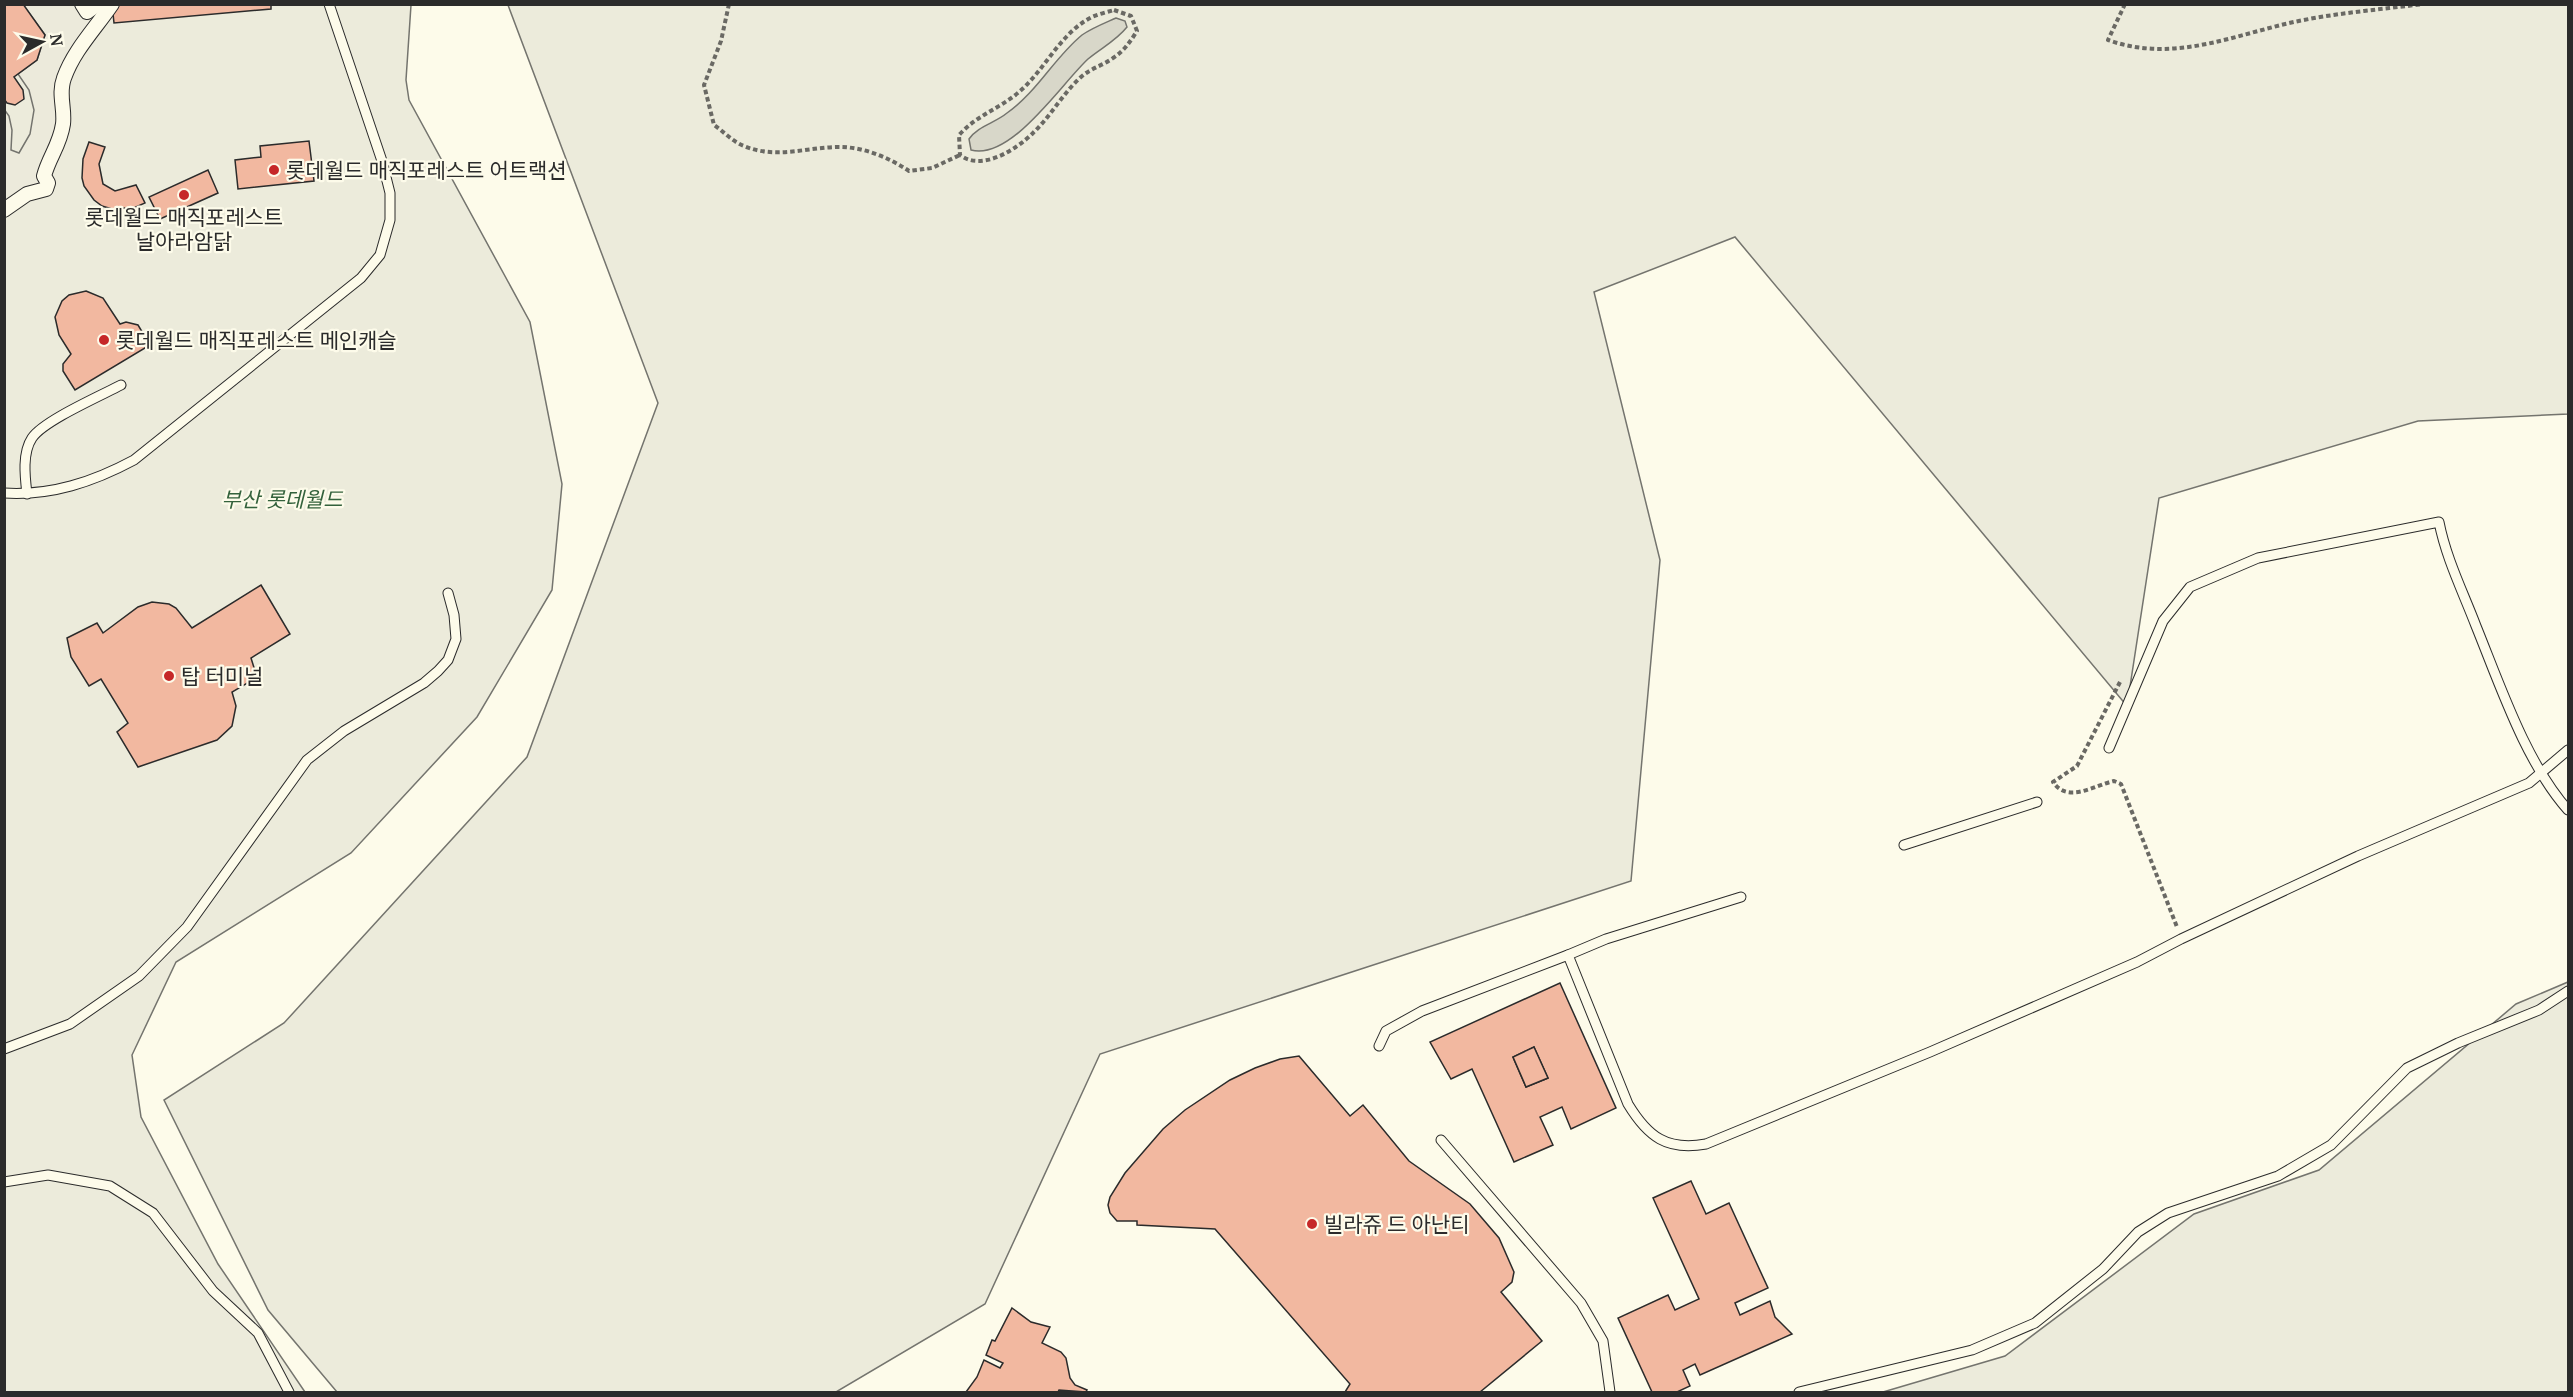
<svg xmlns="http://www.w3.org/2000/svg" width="2573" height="1397" font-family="'PT Serif','Noto Sans KR',serif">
	<rect width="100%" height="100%" fill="#fdfbea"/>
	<g fill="#ecebdb" stroke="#74746e" stroke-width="1.5">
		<path d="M5,5H411L406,80L409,100L530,322L562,484L552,590L477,717L351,853L176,962L132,1055L141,1117L218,1264L305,1392H5Z"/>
		<path d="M508,5H2568V414L2418,421L2159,498L2127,706L1735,237L1594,292L1660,560L1631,881L1100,1054L985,1304L836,1392H337L268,1310L164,1100L284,1023L527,757L658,403Z"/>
		<path d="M2568,982V1392H1883L2005,1356L2194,1214L2319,1170L2516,1004Z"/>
	</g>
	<path fill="#eceadb" stroke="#74746e" stroke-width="1.5" d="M23,5H112L74,54L61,99L46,181L5,210L4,109L9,116L12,130L11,150L19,153L30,134L34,110L29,90L18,74L37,60L45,35Z"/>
	<path fill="#d8d7c9" stroke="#74746e" stroke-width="1.5" d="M1116,18L1125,21L1127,27C1116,41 1101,48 1088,59C1061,84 1011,161 971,150L969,139C978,126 995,123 1007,113C1038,91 1054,58 1082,35C1092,28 1105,23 1116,18Z"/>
	<g fill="#f2b8a0" stroke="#2b2b2b" stroke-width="1.5" fill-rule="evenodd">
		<path d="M4,4H23L45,35L37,60L14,77L23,90L24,99L15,105L7,103L4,99Z"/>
		<path d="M112,4H271V9L114,23Z"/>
		<path d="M309,141L314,181L238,189L235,160L261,157L260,146Z"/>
		<path d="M89,142L105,147L99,164L103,184L115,191L136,185L145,203L127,211L125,208L112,209L102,206L94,200L84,186L82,178L83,159Z"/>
		<path d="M208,170L218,193L160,219L149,197Z"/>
		<path d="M86,291L103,298L120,324L126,322L138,325L150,345L75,390L63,371V364L71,354L59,335L55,317L62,301L69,295Z"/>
		<path d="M261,585L290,634L251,658L256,674L251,681L232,692L236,706L232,726L217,740L138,767L117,732L128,723L101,679L89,686L71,657L67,638L97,623L103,633L138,607L152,602L169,604L176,608L192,628Z"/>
		<path d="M1560,983L1616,1108L1571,1129L1562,1107L1540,1117L1553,1145L1514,1162L1472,1069L1451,1079L1430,1042ZM1534,1047L1548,1078L1526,1087L1513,1057Z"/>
		<path d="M1534,1047L1548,1078L1526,1087L1513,1057Z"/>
		<path d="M1299,1056L1350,1116L1363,1105L1409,1161L1470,1204L1499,1238L1514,1272L1512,1282L1501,1292L1542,1341L1480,1392H1345L1350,1384L1215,1229L1137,1225V1221H1117L1110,1213L1108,1205L1110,1197L1125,1173L1163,1129L1185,1110L1230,1080L1255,1068L1280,1059Z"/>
		<path d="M1691,1181L1706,1214L1729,1203L1768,1288L1735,1303L1740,1315L1770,1301L1775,1317L1792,1334L1700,1375L1695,1364L1683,1370L1690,1386L1677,1392H1652L1618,1318L1668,1295L1675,1310L1699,1299L1653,1198Z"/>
		<path d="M1012,1308L1031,1322L1050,1327L1042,1343L1061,1352L1066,1358L1070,1378L1075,1385L1087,1390L1086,1392L1059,1390L1058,1392H966L977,1377L984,1360L1000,1368L1003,1363L986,1355L992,1340L995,1341Z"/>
	</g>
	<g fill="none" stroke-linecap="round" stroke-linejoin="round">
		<defs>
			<g id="service">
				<path d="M4,493C51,496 93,482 134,460L361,278L380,255L390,220V193L382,161L329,4"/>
				<path d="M27,494C25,477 22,453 32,438C43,421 100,396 121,385"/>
				<path d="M2109,748L2163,621L2190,587L2258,558L2439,522C2446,558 2463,592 2476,626C2500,685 2526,763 2568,810"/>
				<path d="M1904,845L2037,802"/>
				<path d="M1568,955L1606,939L1741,897"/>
				<path d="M1379,1046L1386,1031L1422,1011L1568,955L1628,1104C1648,1137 1667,1151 1706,1144L1930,1052L2137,962L2181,939L2358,856L2529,783L2568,750"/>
				<path d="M4,1049L70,1024L139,976L187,927L307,760L344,731L424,683L438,671L448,660L456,639L454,615L448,593"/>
				<path d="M1441,1140L1581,1303L1603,1341L1610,1392"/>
				<path d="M4,1182L48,1175L110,1186L153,1213L213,1291L258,1333L289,1392"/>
				<path d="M1799,1392L1972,1350L2035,1323L2103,1269L2138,1232L2168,1213L2278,1176L2331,1145L2407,1068L2458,1043L2539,1010L2568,991"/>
			</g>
			<g id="pedestrian">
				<path d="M82,4L87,12L98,4"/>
				<path d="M4,210L27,194L46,189L48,183L44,176C49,157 60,145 63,124C65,108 58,94 64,78C74,50 95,29 112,4"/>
			</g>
		</defs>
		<use href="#service" stroke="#2b2b2b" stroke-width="11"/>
		<use href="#pedestrian" stroke="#2b2b2b" stroke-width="16"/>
		<g stroke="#6a6964" stroke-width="4" stroke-dasharray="4.5 3" stroke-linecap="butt">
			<path d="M729,4L721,41L704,85L714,125C723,131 733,142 744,146C775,159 804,148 835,147C862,146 888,157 909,171L932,168L960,155"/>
			<path d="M2125,4L2108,40C2178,65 2241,31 2309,19C2347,12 2385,9 2423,4"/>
			<path d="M1114,10L1131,16L1137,31C1130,42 1124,51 1113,58C1102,66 1091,68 1081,77C1063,93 1051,116 1033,133C1017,149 982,172 960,155L959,135C977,115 999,109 1019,92C1045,70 1060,33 1092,17C1099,14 1107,12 1114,10Z"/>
			<path d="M2120,682L2077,766L2053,782C2068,804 2095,785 2114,781L2121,784L2177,927"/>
		</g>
		<use href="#service" stroke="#fdfbea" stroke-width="9"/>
		<use href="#pedestrian" stroke="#fdfbea" stroke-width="14"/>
	</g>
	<g fill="#c62828" stroke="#fdfbea" stroke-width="2">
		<circle cx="274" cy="170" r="6"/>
		<circle cx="184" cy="195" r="6"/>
		<circle cx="104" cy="340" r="6"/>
		<circle cx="169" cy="676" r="6"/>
		<circle cx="1312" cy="1224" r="6"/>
	</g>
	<g text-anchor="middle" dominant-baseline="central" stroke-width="4.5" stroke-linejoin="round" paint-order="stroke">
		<g font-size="21" fill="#2b2b2b" stroke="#fdfbea" text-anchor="start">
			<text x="286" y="170">롯데월드 매직포레스트 어트랙션</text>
			<text x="184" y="217" text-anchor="middle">롯데월드 매직포레스트<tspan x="184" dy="24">날아라암닭</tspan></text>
			<text x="116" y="340">롯데월드 매직포레스트 메인캐슬</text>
			<text x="181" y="676">탑 터미널</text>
			<text x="1324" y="1224">빌라쥬 드 아난티</text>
		</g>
		<g font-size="21" font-style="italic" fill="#34623c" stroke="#fdfbea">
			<text x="282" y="499">부산 롯데월드</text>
		</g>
	</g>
	<rect width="2573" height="1397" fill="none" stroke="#2b2b2b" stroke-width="12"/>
	<g transform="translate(42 42) rotate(82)" stroke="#fdfbea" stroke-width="4.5" paint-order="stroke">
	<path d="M0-4.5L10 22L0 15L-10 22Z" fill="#2b2b2b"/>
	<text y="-9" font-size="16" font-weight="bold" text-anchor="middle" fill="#2b2b2b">N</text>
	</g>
</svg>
